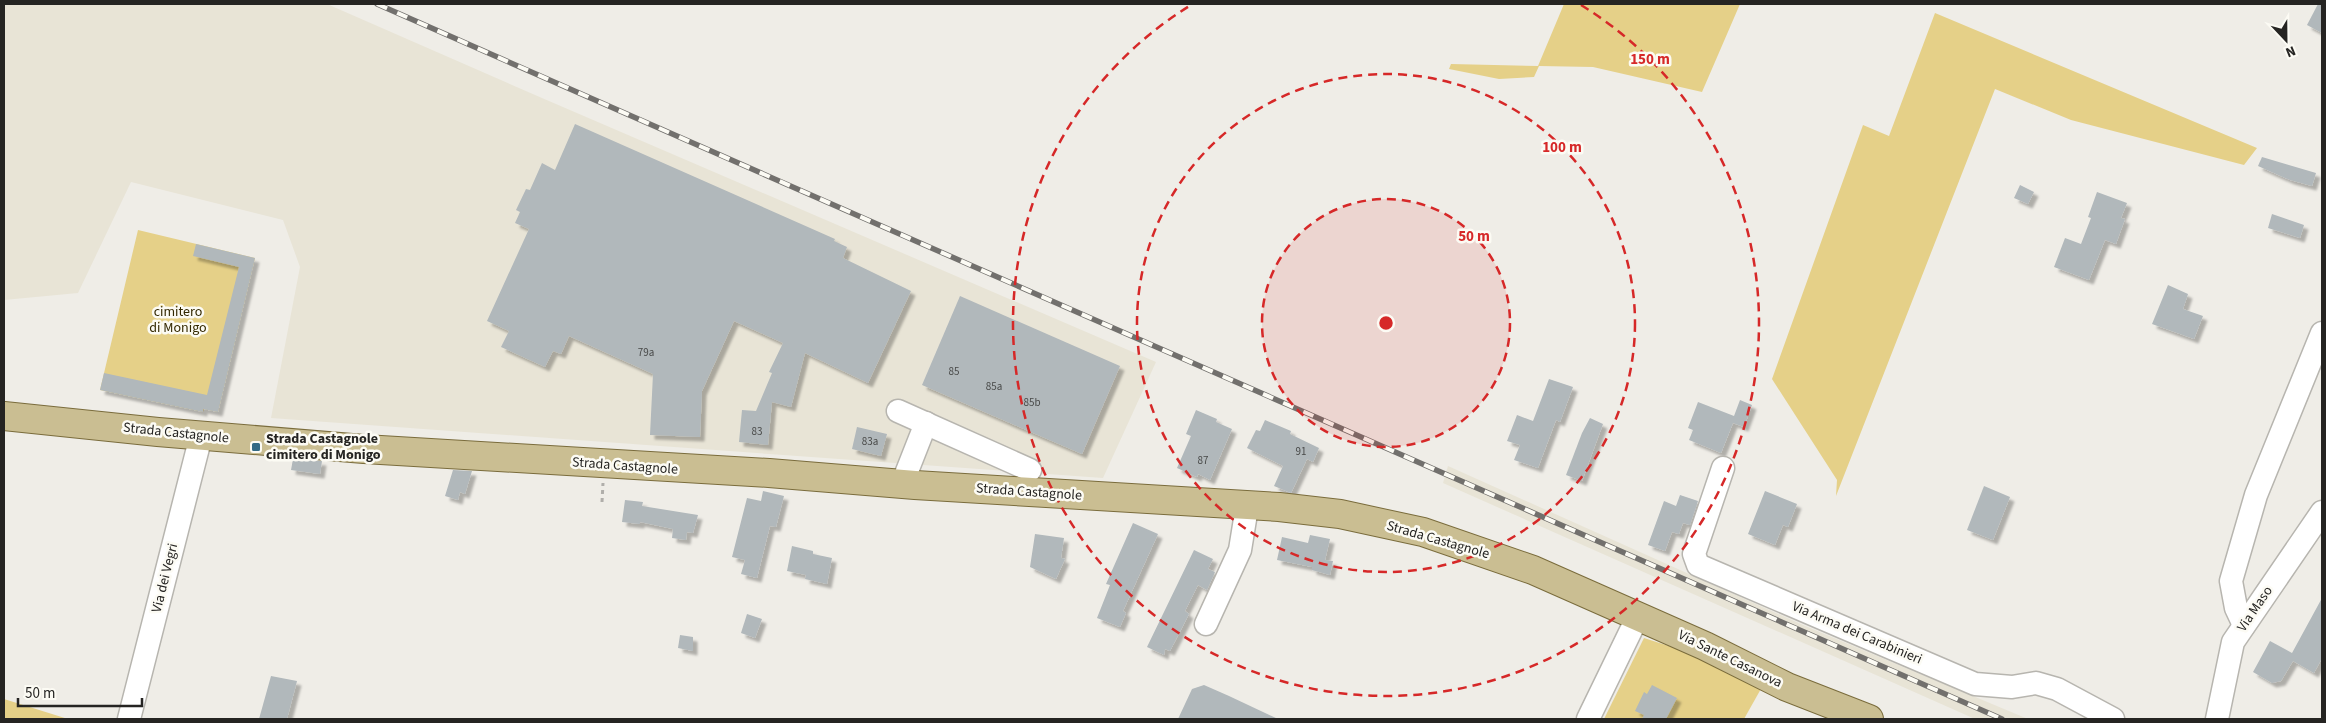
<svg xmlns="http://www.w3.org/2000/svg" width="2326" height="723" font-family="'Source Sans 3',sans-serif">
	<defs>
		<filter id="shadow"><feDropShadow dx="4.5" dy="4.5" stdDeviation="1" flood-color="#0004"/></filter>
	</defs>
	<rect width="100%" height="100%" fill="#efede7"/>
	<g fill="#e8e4d6">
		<path d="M4,4H327L542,98L1156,362L1103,478L271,418L300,267L283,220L131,182L78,293L4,300Z"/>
		<path d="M1448,466L1803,625L2028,719H1975L1443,483Z"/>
	</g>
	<g fill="#e5d088">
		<path d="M1564,4H1740L1702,92L1593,67L1539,66L1534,77L1499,79L1449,69L1451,64L1538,66Z"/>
		<path d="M1935,13L2257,148L2244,165L2071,120L1995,89L1836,496L1837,480L1772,379L1863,125L1889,136Z"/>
		<path d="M138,230L255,258L218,412L204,409L203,412L100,390Z"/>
		<path d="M1644,638L1675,648L1762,687L1744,719H1604Z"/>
		<path d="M4,699L68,719H4Z"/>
	</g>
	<g fill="#b1b8bb" filter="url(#shadow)">
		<path d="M2318,4H2322V33L2307,25Z"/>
		<path d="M575,124L835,239L834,241L847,247L843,258L911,291L868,383L805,353L791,407L772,402L768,445L739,442L742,410L756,411L772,373L769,372L783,343L734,321L702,391L700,437L650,435L653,374L569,336L561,354L553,351L545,367L501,347L509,331L487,321L529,229L515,223L520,212L516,210L526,189L530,190L542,163L555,170Z"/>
		<path d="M2262,157L2316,173L2312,186L2290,180L2258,166Z"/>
		<path d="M2020,185L2034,192L2028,204L2014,198Z"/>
		<path d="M2097,192L2127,203L2121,218L2125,219L2116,244L2105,240L2089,280L2054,267L2065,238L2081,244L2091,218L2088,217Z"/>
		<path d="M2272,214L2304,225L2300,238L2268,228Z"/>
		<path d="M196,244L255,258L218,412L203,409V412L100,390L104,373L207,395L239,267L193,256Z"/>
		<path d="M2168,285L2188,294L2183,309L2203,316L2194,339L2152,324Z"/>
		<path d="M960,296L1120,366L1082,454L922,385Z"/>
		<path d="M1549,379L1573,387L1560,422L1556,420L1538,468L1514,460L1520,445L1507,441L1517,415L1533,421Z"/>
		<path d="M1740,400L1752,405L1744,427L1733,423L1721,453L1689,440L1693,430L1688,428L1698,402L1734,416Z"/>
		<path d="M1196,410L1217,419L1216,422L1232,429L1210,480L1198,474L1197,477L1177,468L1191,436L1186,434Z"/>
		<path d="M1590,418L1603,424L1582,481L1566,475L1582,433Z"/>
		<path d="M1265,420L1291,431L1290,434L1319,448L1313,462L1307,459L1291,493L1274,486L1283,466L1247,448L1256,430L1260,431Z"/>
		<path d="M857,427L887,434L881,456L852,449Z"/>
		<path d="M293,459L322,461L320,474L291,470Z"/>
		<path d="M453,470L472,471L465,494L460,492L458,500L445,496Z"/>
		<path d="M1984,486L2010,497L1993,540L1967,530Z"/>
		<path d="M763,491L784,496L776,527L770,526L757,578L741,574L745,560L732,557L747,498L761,501Z"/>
		<path d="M1765,491L1797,504L1788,527L1783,525L1775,545L1748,534Z"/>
		<path d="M1680,495L1698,501L1690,525L1683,523L1679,534L1672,532L1665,551L1648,545L1664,501L1676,506Z"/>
		<path d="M625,500L643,502L642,506L698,515L693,533L687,532L686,540L672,538L673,529L640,522V524L622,522Z"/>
		<path d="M1133,523L1158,534L1123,611L1126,613L1120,627L1097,618L1110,585L1106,584Z"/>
		<path d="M1035,534L1064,538L1061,558L1065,559L1056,579L1030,567Z"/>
		<path d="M1310,535L1330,539L1325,560L1333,561L1330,575L1312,570V567L1277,560L1282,537L1308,543Z"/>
		<path d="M792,546L813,551V554L832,558L827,584L805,579L806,575L787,571Z"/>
		<path d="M1194,550L1213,559L1208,569L1215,572L1207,590L1198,585L1185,611L1189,614L1170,651L1165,649L1164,655L1147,647Z"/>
		<path d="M2322,598V658L2314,673L2293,661L2281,681L2272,683L2253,672L2270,641L2292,653Z"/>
		<path d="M747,614L762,619L755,638L741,633Z"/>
		<path d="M680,635L693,637V651L678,648Z"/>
		<path d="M271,676L297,681L287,719H259Z"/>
		<path d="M1204,685L1229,696L1278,719H1178L1192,689Z"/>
		<path d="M1652,685L1677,698L1666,719H1642L1644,715L1635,711L1644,692L1647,694Z"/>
	</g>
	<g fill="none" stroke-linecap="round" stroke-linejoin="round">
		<defs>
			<g id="minor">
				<path d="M898,411L1030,470"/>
				<path d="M1723,468L1694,554L1698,565L1975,684L2012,687L2036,683L2057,689L2113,719"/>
				<path d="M902,484L926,423"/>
				<path d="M1206,624L1240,550L1247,507"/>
				<path d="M2244,625L2236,608L2231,581L2256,495L2322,333"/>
				<path d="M129,719L201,436"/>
				<path d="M1588,719L1638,616"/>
				<path d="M2217,719L2233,642L2322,512"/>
			</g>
			<path id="major" d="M4,416L158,432L364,449L769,473L915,485L1279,507L1340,514L1423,532L1533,570L1705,646L1787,687L1869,719"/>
		</defs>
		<use href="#minor" stroke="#b7b5af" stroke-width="25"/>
		<use href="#major" stroke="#7a6c3c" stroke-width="30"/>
		<path stroke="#b0aeaa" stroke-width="3" stroke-dasharray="4 4" stroke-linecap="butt" d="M602,502L603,483"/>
		<use href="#minor" stroke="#fff" stroke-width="22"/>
		<use href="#major" stroke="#cabe92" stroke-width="28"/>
		<defs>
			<path id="rail" d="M377,4L2002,719"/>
		</defs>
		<use href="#rail" stroke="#72706d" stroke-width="5.5"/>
		<use href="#rail" stroke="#fcfbf4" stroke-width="4" stroke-dasharray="11" stroke-linecap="butt"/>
	</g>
	<circle cx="1386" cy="323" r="124" fill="#d62828" fill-opacity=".12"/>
	<g fill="none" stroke="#d62828" stroke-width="2.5" stroke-dasharray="9 6">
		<circle cx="1386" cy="323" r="124"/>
		<circle cx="1386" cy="323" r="249"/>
		<path d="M1581 5A373 373 0 1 1 1191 5"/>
	</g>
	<rect fill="#336a85" stroke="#fcfbf4" stroke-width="2" x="251" y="442" width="10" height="10" rx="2.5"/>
	<g text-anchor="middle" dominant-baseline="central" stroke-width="5" stroke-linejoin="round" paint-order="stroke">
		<g font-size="11" fill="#484948">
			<text x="646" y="352">79a</text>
			<text x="954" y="371">85</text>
			<text x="994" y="386">85a</text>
			<text x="1032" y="402">85b</text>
			<text x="757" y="431">83</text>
			<text x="870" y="441">83a</text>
			<text x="1301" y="451">91</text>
			<text x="1203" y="460">87</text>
		</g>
		<g font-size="14" fill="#332800" stroke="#fcfbf4">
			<text x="178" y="312">cimitero<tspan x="178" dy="16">di Monigo</tspan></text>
		</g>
		<g font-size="14" fill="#252422" stroke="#fcfbf4">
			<text transform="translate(176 433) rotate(6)">Strada Castagnole</text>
			<text transform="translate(625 466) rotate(4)">Strada Castagnole</text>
			<text transform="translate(1029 492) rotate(4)">Strada Castagnole</text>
			<text transform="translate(1438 540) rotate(16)">Strada Castagnole</text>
			<text transform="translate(165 578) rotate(-76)">Via dei Vegri</text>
			<text transform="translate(2255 609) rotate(-56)">Via Maso</text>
			<text transform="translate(1857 633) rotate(23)">Via Arma dei Carabinieri</text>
			<text transform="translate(1730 659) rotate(26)">Via Sante Casanova</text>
		</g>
		<g font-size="14" font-weight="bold" fill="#252422" stroke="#fcfbf4" text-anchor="start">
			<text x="266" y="439">Strada Castagnole<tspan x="266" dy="16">cimitero di Monigo</tspan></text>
		</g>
	</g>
	<circle cx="1386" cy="323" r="8" fill="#d62828" stroke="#fcfbf4" stroke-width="2.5"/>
	<g font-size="15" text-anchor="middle" font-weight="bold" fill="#d62828" stroke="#fcfbf4" stroke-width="5" stroke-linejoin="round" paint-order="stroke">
		<text x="1650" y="64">150 m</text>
		<text x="1562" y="152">100 m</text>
		<text x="1474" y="241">50 m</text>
	</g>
	<rect width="2326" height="723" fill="none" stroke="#252422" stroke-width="10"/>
	<g transform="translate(2286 40) rotate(158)" stroke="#fcfbf4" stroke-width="4" paint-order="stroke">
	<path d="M0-4L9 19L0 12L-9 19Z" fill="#252422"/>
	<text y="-8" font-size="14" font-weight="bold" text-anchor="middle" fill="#252422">N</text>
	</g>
	<path d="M18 698v8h124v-8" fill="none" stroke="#252422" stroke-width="2.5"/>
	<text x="25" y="698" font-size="15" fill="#252422" stroke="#fcfbf4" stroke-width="4" paint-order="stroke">50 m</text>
</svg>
